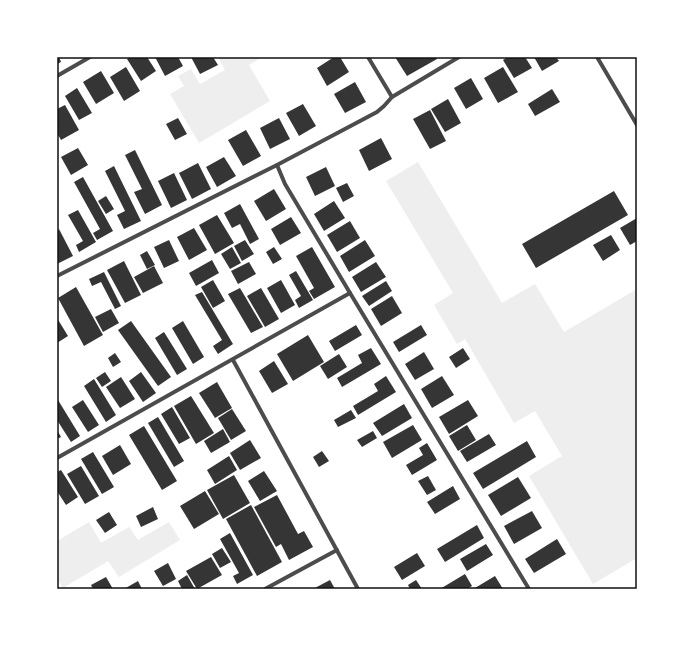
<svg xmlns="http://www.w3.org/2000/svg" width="694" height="646" font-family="Spectral,serif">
	<rect width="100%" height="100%" fill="#fff"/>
	<g fill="#eee">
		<path d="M218,57H262L249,65L270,101L199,143L170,94L184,86L178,76L191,69L200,84L225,70Z"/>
		<path d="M418,162L502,303L535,284L564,332L637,289V558L593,584L529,476L562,456L535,411L514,423L465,339L457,344L434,305L453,293L386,181Z"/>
		<path d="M89,522L101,543L129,527L138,540L169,522L180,540L119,577L108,561L63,588L57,579V541Z"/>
	</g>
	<g fill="#353535">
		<path d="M57,57H59L61,62L57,64Z"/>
		<path d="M130,57H147L156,71L141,81L127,59Z"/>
		<path d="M155,57H178L183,66L165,76Z"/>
		<path d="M191,57H213L218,65L200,74Z"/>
		<path d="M334,57H340L349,72L327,86L317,68Z"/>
		<path d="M395,57H436L437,59L407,76Z"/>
		<path d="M508,57H525L532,68L514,78L503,60Z"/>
		<path d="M534,57H556L559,61L542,71Z"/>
		<path d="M126,67L140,91L124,101L110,77Z"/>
		<path d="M503,67L518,92L498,103L484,78Z"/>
		<path d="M101,71L114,93L96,104L83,82Z"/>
		<path d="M471,78L483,99L466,109L454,88Z"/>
		<path d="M355,82L366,102L345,113L334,94Z"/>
		<path d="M77,88L92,113L79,120L65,96Z"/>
		<path d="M552,89L560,102L535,116L528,104Z"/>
		<path d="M448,99L461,123L445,132L431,109Z"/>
		<path d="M303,104L316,126L299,136L286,113Z"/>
		<path d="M65,105L79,130L61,140L57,133V109Z"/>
		<path d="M430,110L446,141L430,149L413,119Z"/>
		<path d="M178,118L187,134L175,140L166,124Z"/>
		<path d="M279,118L290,139L270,149L260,128Z"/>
		<path d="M246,130L261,156L243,166L228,140Z"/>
		<path d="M381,138L392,159L369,171L359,150Z"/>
		<path d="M78,148L88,165L71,175L61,157Z"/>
		<path d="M135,150L162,205L145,214L134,192L142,189L125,155Z"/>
		<path d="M224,157L236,176L217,187L206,167Z"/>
		<path d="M198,163L211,189L192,199L179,173Z"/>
		<path d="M114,166L141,221L124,229L117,215L125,211L105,171Z"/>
		<path d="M326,167L335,186L315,196L306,177Z"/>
		<path d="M174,173L187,200L171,208L158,181Z"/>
		<path d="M83,177L113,231L97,240L93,233L100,229L74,182Z"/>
		<path d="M347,183L354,196L343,202L336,188Z"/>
		<path d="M274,189L286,209L266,221L254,201Z"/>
		<path d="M614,191L628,215L536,268L522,244Z"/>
		<path d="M106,196L114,209L106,214L98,201Z"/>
		<path d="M334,201L345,218L324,231L314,214Z"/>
		<path d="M240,204L259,239L250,244L240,224L232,228L224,213Z"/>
		<path d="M78,210L96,242L79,252L76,245L83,241L68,215Z"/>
		<path d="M217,215L234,243L215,254L199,225Z"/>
		<path d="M291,217L301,233L280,245L271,229Z"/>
		<path d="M637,218V241L630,245L620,228Z"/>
		<path d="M350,221L360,238L337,252L327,235Z"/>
		<path d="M194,228L207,250L189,260L177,237Z"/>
		<path d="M59,229L73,256L57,264V231Z"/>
		<path d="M611,235L620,250L603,261L593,245Z"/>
		<path d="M169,240L179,261L164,268L154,247Z"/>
		<path d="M245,240L254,254L242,261L234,246Z"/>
		<path d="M365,240L375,256L349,272L340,256Z"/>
		<path d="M232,247L241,263L230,269L221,254Z"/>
		<path d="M274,247L282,259L273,264L266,252Z"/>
		<path d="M312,247L335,287L314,299L309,291L314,288L296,256Z"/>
		<path d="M147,251L155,265L147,269L140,255Z"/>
		<path d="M212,260L219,273L196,286L189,273Z"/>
		<path d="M124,261L141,295L125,303L107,270Z"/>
		<path d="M249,262L256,274L238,284L231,271Z"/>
		<path d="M376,262L386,277L361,292L352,277Z"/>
		<path d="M154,266L163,283L143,293L134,277Z"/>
		<path d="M296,271L313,300L299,308L295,300L301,296L289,275Z"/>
		<path d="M104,272L121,306L115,309L101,282L92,286L89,279Z"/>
		<path d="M213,280L225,301L213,308L201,287Z"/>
		<path d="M281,280L295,305L281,313L267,288Z"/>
		<path d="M386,281L392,291L369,306L362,296Z"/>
		<path d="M76,287L103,335L84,346L58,298Z"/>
		<path d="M240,288L263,327L251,333L228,294Z"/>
		<path d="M261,288L279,319L265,327L247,296Z"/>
		<path d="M202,292L233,344L218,354L213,346L222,340L195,295Z"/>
		<path d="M392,296L402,313L381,326L371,309Z"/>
		<path d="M111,309L119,323L103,332L95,317Z"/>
		<path d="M57,318L68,336L57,343Z"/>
		<path d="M131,321L171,377L158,386L118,330Z"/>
		<path d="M183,321L204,357L193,364L172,328Z"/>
		<path d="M356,325L362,335L335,351L329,341Z"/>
		<path d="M421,325L427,335L399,352L393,342Z"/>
		<path d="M164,332L187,369L177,375L155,338Z"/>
		<path d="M308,335L324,362L293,381L277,354Z"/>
		<path d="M371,348L381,364L342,387L337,378L362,363L358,355Z"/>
		<path d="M463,348L470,359L456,368L449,357Z"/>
		<path d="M424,352L434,369L415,380L405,364Z"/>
		<path d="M115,353L121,362L113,367L108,358Z"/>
		<path d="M339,354L347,367L328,379L320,366Z"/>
		<path d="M274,361L288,384L272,393L259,371Z"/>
		<path d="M105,372L111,381L102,387L96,378Z"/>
		<path d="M141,372L156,393L143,402L129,381Z"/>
		<path d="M386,376L396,392L358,415L353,406L378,391L374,384Z"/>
		<path d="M442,376L454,395L432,408L421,389Z"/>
		<path d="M121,377L135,399L120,408L106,387Z"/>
		<path d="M94,379L116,415L106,422L84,386Z"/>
		<path d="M217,382L232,408L215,418L199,393Z"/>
		<path d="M191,396L214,433L196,444L174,406Z"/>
		<path d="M58,400L80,436L71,442L57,420V401Z"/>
		<path d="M83,400L99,425L88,432L72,407Z"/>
		<path d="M468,400L478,416L449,434L439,417Z"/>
		<path d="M404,404L412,418L382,436L373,423Z"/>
		<path d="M172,407L190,438L179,444L161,414Z"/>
		<path d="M232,409L246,431L231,440L218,418Z"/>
		<path d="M351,410L356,418L338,427L334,420Z"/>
		<path d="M158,417L184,461L174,467L148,423Z"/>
		<path d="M413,425L422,440L392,458L383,442Z"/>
		<path d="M467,425L476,440L458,451L449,436Z"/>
		<path d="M144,426L177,481L162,490L129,435Z"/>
		<path d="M223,429L230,442L211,453L204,441Z"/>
		<path d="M57,430L61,437L57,439Z"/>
		<path d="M373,431L377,438L362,447L357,440Z"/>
		<path d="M489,434L496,445L467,462L460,451Z"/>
		<path d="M250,440L261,458L240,470L230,453Z"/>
		<path d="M527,441L536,457L483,489L473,473Z"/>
		<path d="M427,443L437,460L412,475L406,465L423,455L419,448Z"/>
		<path d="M120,445L131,464L113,475L102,456Z"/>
		<path d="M322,451L329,461L319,467L313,457Z"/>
		<path d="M93,452L114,487L102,494L81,459Z"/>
		<path d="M229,456L237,470L215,484L207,470Z"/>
		<path d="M81,466L99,496L85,504L67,474Z"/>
		<path d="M61,470L78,497L66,505L57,491V472Z"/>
		<path d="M264,471L277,491L260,501L248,481Z"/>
		<path d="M234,475L250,503L223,519L207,490Z"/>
		<path d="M428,476L436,490L427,495L418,481Z"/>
		<path d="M518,477L531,498L501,516L488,495Z"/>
		<path d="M453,486L460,499L435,514L427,502Z"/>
		<path d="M205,491L219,514L194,529L180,506Z"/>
		<path d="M277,495L298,534L304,531L313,547L289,560L281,544L276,547L254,507Z"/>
		<path d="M251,505L282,562L257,576L226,519Z"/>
		<path d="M153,507L158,519L141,527L136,516Z"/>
		<path d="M532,511L542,528L514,544L504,526Z"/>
		<path d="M109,512L117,525L105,533L96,520Z"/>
		<path d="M477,525L484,538L445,562L437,549Z"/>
		<path d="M230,533L253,575L237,584L233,576L239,573L220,539Z"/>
		<path d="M557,539L566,554L534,573L525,559Z"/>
		<path d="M486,544L493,555L467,571L460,559Z"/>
		<path d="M222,548L231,562L220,568L212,554Z"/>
		<path d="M417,553L425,566L402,580L394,567Z"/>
		<path d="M211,557L222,575L197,589L186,571Z"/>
		<path d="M168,563L176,579L163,586L154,571Z"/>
		<path d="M465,574L472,586L467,589H440Z"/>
		<path d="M187,575L195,589H182L178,581Z"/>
		<path d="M495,576L503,589H475V588Z"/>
		<path d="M106,577L113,589H93L91,585Z"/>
		<path d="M330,580L335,589H313Z"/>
		<path d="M416,580L422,589H410L408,585Z"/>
		<path d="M138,581L142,589H124Z"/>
	</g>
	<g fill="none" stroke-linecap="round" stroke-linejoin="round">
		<g stroke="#4c4c4c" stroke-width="4">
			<path d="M368,57L392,97"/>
			<path d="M597,57L637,125"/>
			<path d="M57,76L90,57"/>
			<path d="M277,165L285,184L350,293L529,589"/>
			<path d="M57,276L277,165L377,112L384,106L392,97L459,57"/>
			<path d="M233,360L358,589"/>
			<path d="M57,458L350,293"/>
			<path d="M265,589L337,550"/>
		</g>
	</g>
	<rect width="694" height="646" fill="none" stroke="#ffffff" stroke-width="116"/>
	<rect x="58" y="58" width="578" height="530" fill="none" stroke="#111" stroke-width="1.5"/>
</svg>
